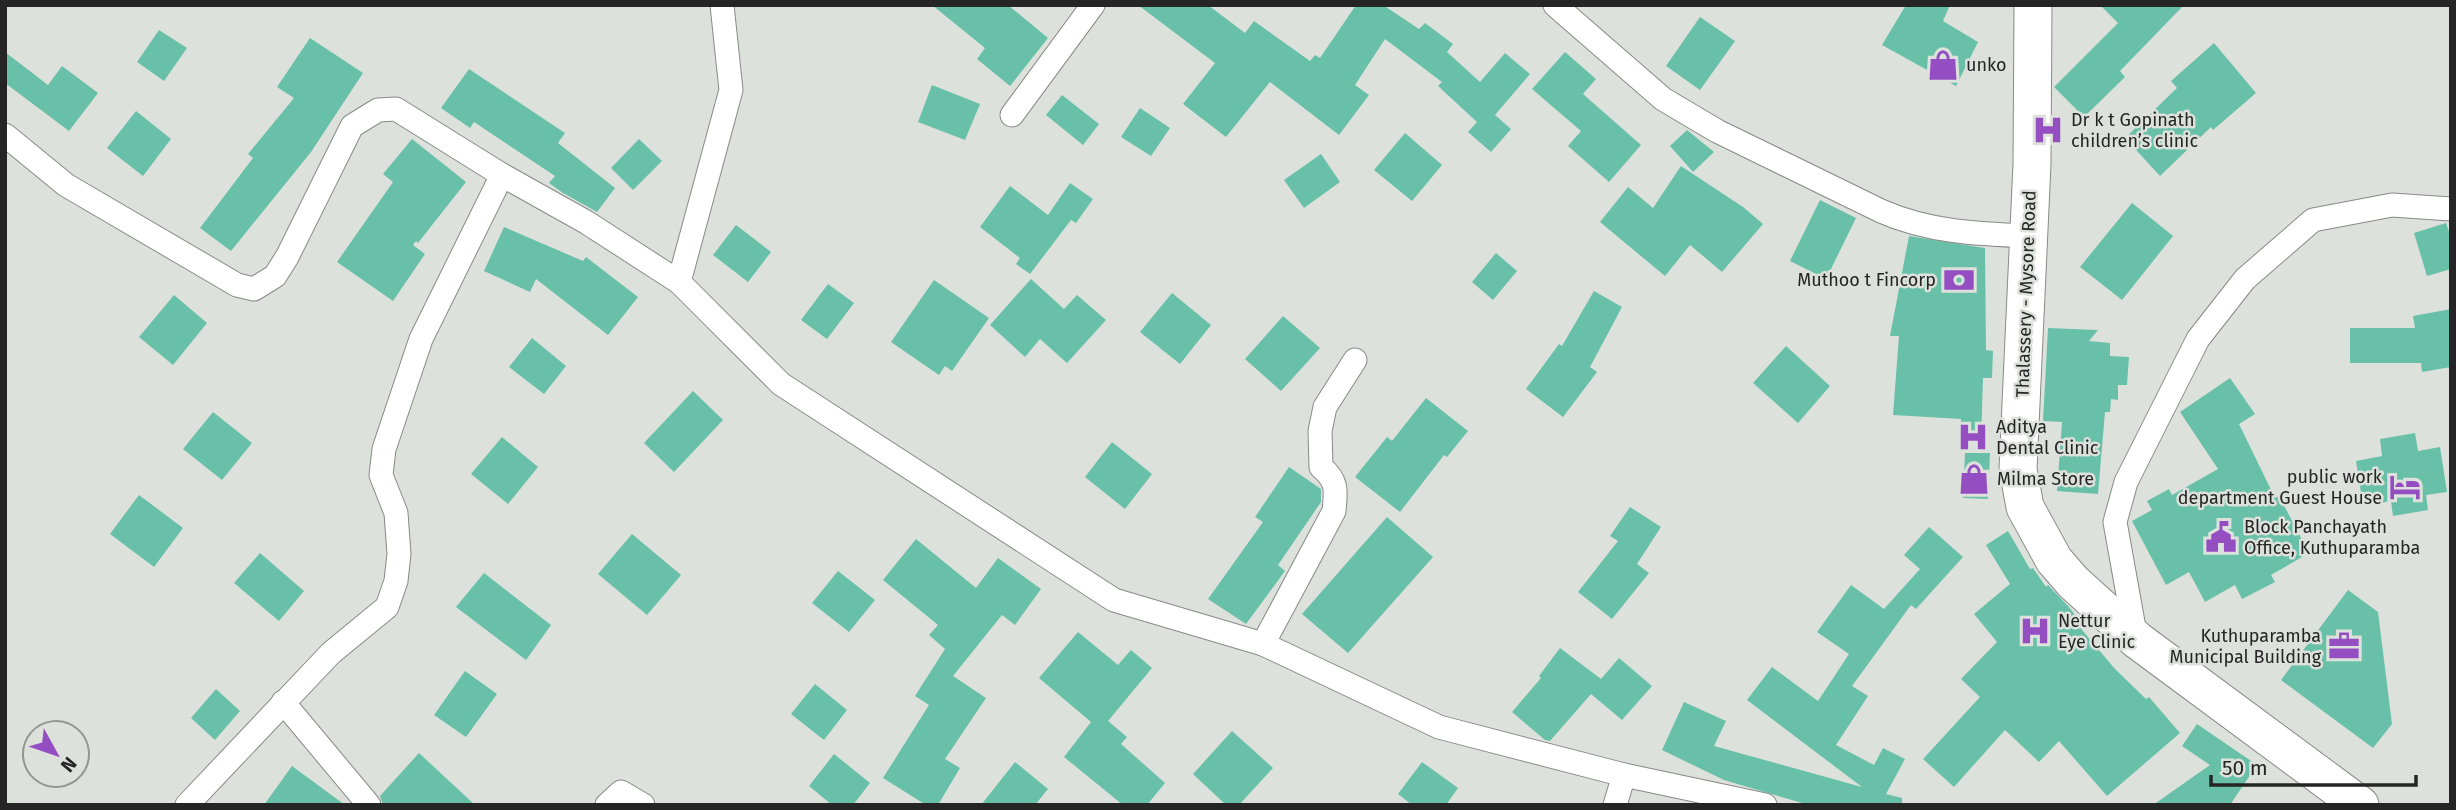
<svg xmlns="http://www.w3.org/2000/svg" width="2456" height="810" font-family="'Fira Sans',sans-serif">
	<rect width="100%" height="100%" fill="#dde1dc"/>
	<g fill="#69c0a8">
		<path d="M932,5H1008L1048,38L1010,86L977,59L985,48Z"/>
		<path d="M1138,5H1208L1245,33L1254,21L1310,61L1315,55L1320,58L1356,5H1383L1419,29L1425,23L1453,44L1447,52L1480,82L1505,53L1530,74L1495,115L1511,129L1491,152L1468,132L1477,122L1438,86L1442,82L1385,39L1355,85L1369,95L1339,135L1270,82L1226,137L1183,104L1215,63Z"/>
		<path d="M1906,5H1950L1943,21L1978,42L1956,86L1882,45Z"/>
		<path d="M2100,5H2184L2120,71L2125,77L2084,117L2054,87L2118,23Z"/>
		<path d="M1700,17L1735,41L1700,90L1666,66Z"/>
		<path d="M159,30L187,48L164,81L137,62Z"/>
		<path d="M310,38L363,73L311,152L231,251L200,228L253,158L248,154L294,98L277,87Z"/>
		<path d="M2214,43L2256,93L2213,130L2211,127L2160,176L2125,138L2177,88L2171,81Z"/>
		<path d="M5,52L48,85L62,66L98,93L69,131L5,83Z"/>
		<path d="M1565,52L1596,79L1583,94L1641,145L1609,182L1568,146L1581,131L1532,89Z"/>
		<path d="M469,69L565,133L558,143L615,188L597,212L563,193L549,183L555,176L474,122L470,128L441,108Z"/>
		<path d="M932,85L980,104L965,140L918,122Z"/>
		<path d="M1062,95L1099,124L1083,145L1046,115Z"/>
		<path d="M1140,108L1170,128L1151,156L1121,137Z"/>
		<path d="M136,111L171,139L143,176L107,148Z"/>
		<path d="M1687,130L1714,152L1693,172L1670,146Z"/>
		<path d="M1405,133L1442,165L1412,201L1374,170Z"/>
		<path d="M412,139L466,182L418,243L416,241L413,245L425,254L393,301L337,262L393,182L383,174Z"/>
		<path d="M639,139L662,161L633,190L611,168Z"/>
		<path d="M1321,154L1340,182L1304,208L1284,180Z"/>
		<path d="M1681,166L1743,207L1763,224L1722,272L1690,245L1665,276L1600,222L1628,187L1653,208Z"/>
		<path d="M1070,183L1093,199L1076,223L1071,220L1030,274L1016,264L1020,258L980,227L1010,186L1048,215Z"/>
		<path d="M1820,200L1856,218L1826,279L1790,261Z"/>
		<path d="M2132,203L2173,236L2122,300L2080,267Z"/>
		<path d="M2446,223L2451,238V269L2427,276L2414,233Z"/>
		<path d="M736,225L771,252L748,282L713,255Z"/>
		<path d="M504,227L583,261L586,257L638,297L608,335L536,279L530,292L484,271Z"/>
		<path d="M1909,236L1985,248L1986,350L1993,351L1992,378H1983L1981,442H1960L1961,419L1893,415L1899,336H1890Z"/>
		<path d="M1496,253L1517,271L1493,300L1472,282Z"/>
		<path d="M1031,279L1064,309L1077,295L1106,320L1067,363L1040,339L1025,357L990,325Z"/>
		<path d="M934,280L989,318L952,371L945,366L939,375L891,342Z"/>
		<path d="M828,284L854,303L827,339L801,320Z"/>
		<path d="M1594,291L1622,307L1590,367L1597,372L1563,417L1526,389L1559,344L1562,346Z"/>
		<path d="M1172,293L1211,325L1180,364L1140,332Z"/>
		<path d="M174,295L207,323L173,365L139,337Z"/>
		<path d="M2451,309V367L2422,372L2421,363H2350V328H2415L2413,316Z"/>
		<path d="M1283,316L1320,348L1281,391L1245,359Z"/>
		<path d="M2048,328L2098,330L2089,341L2110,343V356L2129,357L2127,385H2118V400L2111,399L2110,412H2105L2098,494L2057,491L2062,422L2043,421Z"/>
		<path d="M532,338L566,366L544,394L509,367Z"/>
		<path d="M1786,346L1830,386L1798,423L1753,383Z"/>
		<path d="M2230,378L2255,414L2239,424L2275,498L2279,496L2309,553L2271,575L2275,582L2242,599L2235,585L2205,602L2189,572L2166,585L2132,521L2152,510L2147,501L2169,489L2172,495L2218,469L2180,412Z"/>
		<path d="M693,391L723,420L674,472L644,443Z"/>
		<path d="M1426,398L1468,431L1447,457L1444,455L1400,512L1355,477L1387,437L1392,441Z"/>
		<path d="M213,412L252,443L222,480L183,449Z"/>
		<path d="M2415,433L2418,451L2440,447L2447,492L2426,495L2428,510L2393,516L2391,501L2363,506L2356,461L2382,456L2380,439Z"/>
		<path d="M502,437L538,467L508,504L471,474Z"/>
		<path d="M1112,442L1152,474L1125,509L1085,477Z"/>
		<path d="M1965,453H1990L1988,499L1963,498Z"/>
		<path d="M1289,467L1321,489V502L1278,565L1285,571L1246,624L1208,599L1263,522L1255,517Z"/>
		<path d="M139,495L183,528L154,567L110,534Z"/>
		<path d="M1630,507L1661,527L1637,564L1649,573L1612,619L1578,592L1618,541L1610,536Z"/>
		<path d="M1387,517L1433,557L1348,653L1302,614Z"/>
		<path d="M1929,527L1963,557L1916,609L1911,605L1852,686L1868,696L1836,745L1874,765L1883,748L1905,759L1886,794L1902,798V805H1809L1724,780L1662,750L1684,702L1726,721L1714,746L1862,787L1747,700L1772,667L1818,701L1849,654L1817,632L1851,585L1884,609L1920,569L1904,555Z"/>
		<path d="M2008,531L2030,569L2033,568L2046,587L2048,585L2068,606L2080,621L2077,624L2115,669L2146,699L2149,697L2180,733L2107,796L2059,741L2039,762L2005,730L1954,787L1923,759L1980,697L1961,679L1997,642L1974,614L2010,584L1986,545Z"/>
		<path d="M632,534L681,575L647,615L598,574Z"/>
		<path d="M916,539L976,588L998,558L1041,589L1015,625L1002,615L953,676L986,698L945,759L960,768L938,805H926L883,778L929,705L915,696L945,649L929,635L938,625L883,580Z"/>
		<path d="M260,553L304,591L279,621L234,583Z"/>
		<path d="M838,571L875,600L849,632L812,603Z"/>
		<path d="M484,573L551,625L526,660L456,607Z"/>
		<path d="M2348,590L2378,612L2392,724L2373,748L2281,680Z"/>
		<path d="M1078,632L1118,665L1131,650L1152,668L1108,721L1127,737L1121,744L1165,783L1147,805H1123L1064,757L1091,722L1039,678Z"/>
		<path d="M1560,648L1601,679L1619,658L1652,686L1622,720L1591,694L1550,741L1545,740L1512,712L1541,678L1539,676Z"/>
		<path d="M465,671L497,694L466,737L434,715Z"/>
		<path d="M815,684L847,710L824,740L791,714Z"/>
		<path d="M216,689L240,711L215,740L191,718Z"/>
		<path d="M2197,724L2257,765L2230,805H2153L2210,765L2182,746Z"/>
		<path d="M1232,731L1273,768L1239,805H1226L1193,774Z"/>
		<path d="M419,753L475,805H383L380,796Z"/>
		<path d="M834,754L870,783L853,805H832L809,786Z"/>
		<path d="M1015,762L1048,789L1035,805H981Z"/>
		<path d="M1422,762L1458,788L1446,805H1412L1398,794Z"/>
		<path d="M292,766L345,805H264Z"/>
	</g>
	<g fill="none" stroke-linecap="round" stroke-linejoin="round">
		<defs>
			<g id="minor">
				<path d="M1555,5L1663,99L1717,131L1881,211C1928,232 1978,234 2029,236"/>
				<path d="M1012,115L1093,5"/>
				<path d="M5,135L66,185L237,285L254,289L275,276L287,257L352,126L378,110L396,109L502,175"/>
				<path d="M679,282L731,90L722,5"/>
				<path d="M2136,639L2115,522L2126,482L2198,339L2245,279L2313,220L2392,205L2451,209"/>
				<path d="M1263,644L1334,511C1336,491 1338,481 1321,467L1320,431L1325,407L1355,360"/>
				<path d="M283,702L369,805"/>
				<path d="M187,805L331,653L387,607L396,581L399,554L396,513L381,475L384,449L421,339L502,175L586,222L679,282L781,384L1114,600L1263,644L1439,727L1624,775L1765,805"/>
				<path d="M607,805L621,792L643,805"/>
				<path d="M1615,805L1624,775"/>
			</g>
			<path id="primary" d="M2033,5L2032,164L2018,469L2025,507L2054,560L2073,582L2137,640L2360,805"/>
		</defs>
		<use href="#minor" stroke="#878a86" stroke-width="25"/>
		<use href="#primary" stroke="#878a86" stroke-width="39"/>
		<use href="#minor" stroke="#fff" stroke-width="23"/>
		<use href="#primary" stroke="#fff" stroke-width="37"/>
	</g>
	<defs>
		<symbol id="shop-bare" viewBox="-9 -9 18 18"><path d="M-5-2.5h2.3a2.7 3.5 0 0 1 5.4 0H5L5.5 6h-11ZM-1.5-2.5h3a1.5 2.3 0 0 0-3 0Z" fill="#954ec1" stroke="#dde1dc" stroke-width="2.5" paint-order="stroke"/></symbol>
		<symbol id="hospital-bare" viewBox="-9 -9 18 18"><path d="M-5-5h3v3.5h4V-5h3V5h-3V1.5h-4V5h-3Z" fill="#954ec1" stroke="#dde1dc" stroke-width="2.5" paint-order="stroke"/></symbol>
		<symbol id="bank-bare" viewBox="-9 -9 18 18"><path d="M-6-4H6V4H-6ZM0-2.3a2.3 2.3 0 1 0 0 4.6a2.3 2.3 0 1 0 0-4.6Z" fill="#954ec1" stroke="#dde1dc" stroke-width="2.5" paint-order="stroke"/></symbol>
		<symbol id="hotel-bare" viewBox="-9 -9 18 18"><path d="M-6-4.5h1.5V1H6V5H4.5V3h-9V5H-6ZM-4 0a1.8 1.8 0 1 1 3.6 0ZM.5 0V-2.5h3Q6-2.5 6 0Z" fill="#954ec1" stroke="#dde1dc" stroke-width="2.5" paint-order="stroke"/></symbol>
		<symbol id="civic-bare" viewBox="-9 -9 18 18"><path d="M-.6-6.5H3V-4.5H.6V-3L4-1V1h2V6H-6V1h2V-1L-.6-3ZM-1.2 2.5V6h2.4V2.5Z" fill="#954ec1" stroke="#dde1dc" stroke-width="2.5" paint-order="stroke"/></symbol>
		<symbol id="office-bare" viewBox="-9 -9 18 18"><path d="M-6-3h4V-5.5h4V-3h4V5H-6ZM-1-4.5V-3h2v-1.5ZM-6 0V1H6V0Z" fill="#954ec1" stroke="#dde1dc" stroke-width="2.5" paint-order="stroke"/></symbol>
	</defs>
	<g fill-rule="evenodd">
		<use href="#shop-bare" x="1921" y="43" width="44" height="44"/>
		<use href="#hospital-bare" x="2026" y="108" width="44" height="44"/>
		<use href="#bank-bare" x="1937" y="258" width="44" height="44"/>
		<use href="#hospital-bare" x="1951" y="415" width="44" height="44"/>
		<use href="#shop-bare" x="1952" y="457" width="44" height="44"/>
		<use href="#hotel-bare" x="2383" y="465" width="44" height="44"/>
		<use href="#civic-bare" x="2199" y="515" width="44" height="44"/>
		<use href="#hospital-bare" x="2013" y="609" width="44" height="44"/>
		<use href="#office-bare" x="2322" y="624" width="44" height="44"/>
	</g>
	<g text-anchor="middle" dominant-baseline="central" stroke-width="5" stroke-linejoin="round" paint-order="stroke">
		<g font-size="18" fill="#242524" stroke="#dde1dc" text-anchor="start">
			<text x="1966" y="65">unko</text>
			<text x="2071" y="120">Dr k t Gopinath<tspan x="2071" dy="21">children’s clinic</tspan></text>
			<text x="1936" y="280" text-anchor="end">Muthoo t Fincorp</text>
			<text x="1996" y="427">Aditya<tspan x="1996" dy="21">Dental Clinic</tspan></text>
			<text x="2382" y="477" text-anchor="end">public work<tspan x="2382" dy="21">department Guest House</tspan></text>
			<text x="1997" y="479">Milma Store</text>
			<text x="2244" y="527">Block Panchayath<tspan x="2244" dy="21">Office, Kuthuparamba</tspan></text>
			<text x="2058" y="621">Nettur<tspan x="2058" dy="21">Eye Clinic</tspan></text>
			<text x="2321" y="636" text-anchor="end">Kuthuparamba<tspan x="2321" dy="21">Municipal Building</tspan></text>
		</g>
		<g font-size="18" fill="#242524" stroke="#dde1dc">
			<text transform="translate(2026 294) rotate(-88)">Thalassery - Mysore Road</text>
		</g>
	</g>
	<rect width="2456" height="810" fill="none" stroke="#242524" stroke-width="14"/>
	<g transform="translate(56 754) rotate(130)"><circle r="33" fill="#dde1dc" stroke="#939692" stroke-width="2"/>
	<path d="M0-5L12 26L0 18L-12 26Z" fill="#954ec1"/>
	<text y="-10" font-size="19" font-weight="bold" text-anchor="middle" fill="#242524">N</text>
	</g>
	<path d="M2211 775v10h205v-10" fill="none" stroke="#242524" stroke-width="3.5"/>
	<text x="2222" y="775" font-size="21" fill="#242524" stroke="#dde1dc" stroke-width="5" paint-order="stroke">50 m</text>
</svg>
